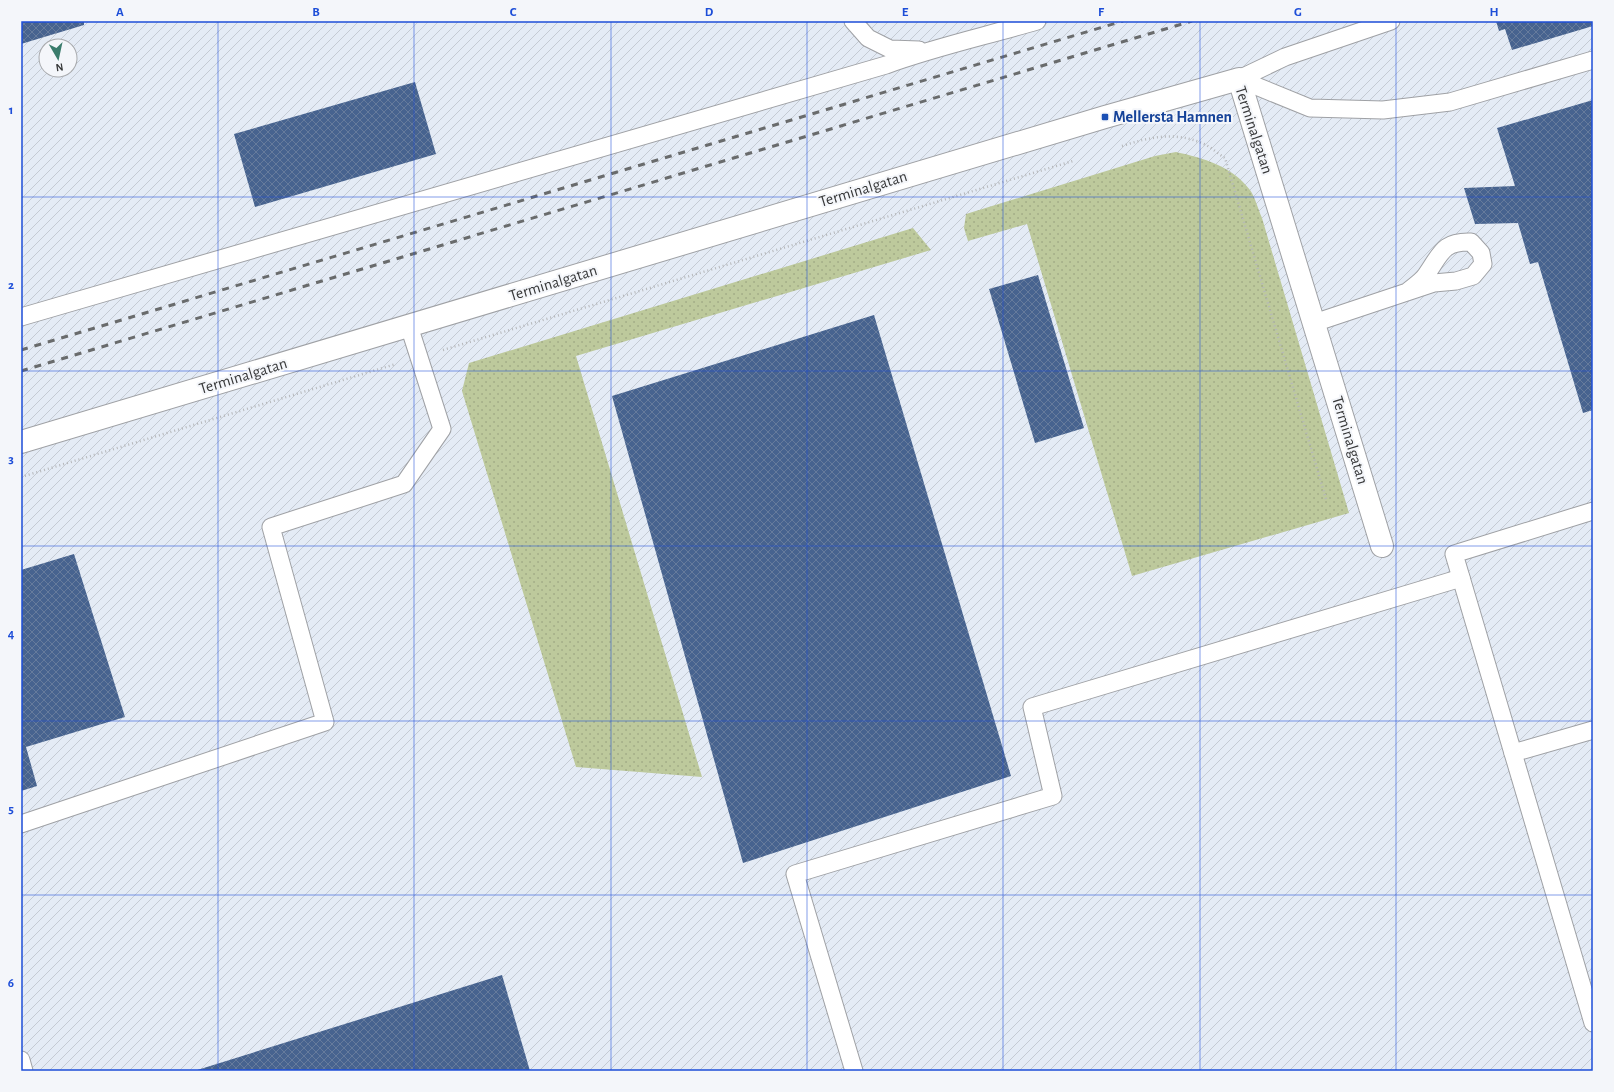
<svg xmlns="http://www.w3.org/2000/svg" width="1614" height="1092" font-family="'Alegreya Sans',sans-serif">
	<defs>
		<pattern id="industrial-furrows" width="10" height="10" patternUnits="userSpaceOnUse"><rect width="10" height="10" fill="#e4ebf5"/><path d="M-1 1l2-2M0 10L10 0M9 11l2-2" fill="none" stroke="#c4cad3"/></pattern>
		<pattern id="green-dots" width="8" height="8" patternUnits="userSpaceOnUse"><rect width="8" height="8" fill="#bdc99c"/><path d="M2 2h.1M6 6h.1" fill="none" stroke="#a3ad87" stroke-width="1.8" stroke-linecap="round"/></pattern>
		<pattern id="building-cross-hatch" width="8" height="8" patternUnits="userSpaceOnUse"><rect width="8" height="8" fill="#47638f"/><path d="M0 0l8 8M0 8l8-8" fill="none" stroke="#667b9c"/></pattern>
	</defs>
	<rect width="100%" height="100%" fill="#f4f6fa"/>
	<path fill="url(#industrial-furrows)" fill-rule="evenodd" d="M21,21H1593V1071H21ZM46,46H70V70H46Z"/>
	<g fill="url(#green-dots)">
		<path d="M1176,152C1203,158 1232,166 1250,190C1255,197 1258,209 1262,218L1349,513L1132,576L1027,224L968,241L964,228L966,214L1155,156Z"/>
		<path d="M913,228L931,250L576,356L702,777L576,767L462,391L469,363Z"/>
	</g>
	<g fill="url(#building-cross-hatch)">
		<path d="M21,21H84V25L21,44Z"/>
		<path d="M1496,21H1593V26L1512,50L1505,29L1499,31Z"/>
		<path d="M415,82L436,154L255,207L234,134Z"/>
		<path d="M1593,100V410L1583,413L1538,262L1530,264L1518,223L1475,224L1464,188L1515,186L1497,128Z"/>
		<path d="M1038,275L1084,428L1035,443L989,289Z"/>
		<path d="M874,315L1011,776L743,863L612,396Z"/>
		<path d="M74,554L125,717L26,747L37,786L21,791V570Z"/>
		<path d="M502,975L530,1071H194Z"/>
	</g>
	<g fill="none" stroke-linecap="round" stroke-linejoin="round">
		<defs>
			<g id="service">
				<path d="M853,21L868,38L890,49L919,50"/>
				<path d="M1391,21L1285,57L1239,79L1310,108L1383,110L1450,102L1593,60"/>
				<path d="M21,317L886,65C935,47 986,36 1037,21"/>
				<path d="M1314,323L1434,283L1456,281L1473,276L1483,264L1481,253L1471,242C1442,241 1441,254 1426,275C1422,281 1413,287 1407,292"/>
				<path d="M1593,511L1454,554L1593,1023"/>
				<path d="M1513,753L1593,730"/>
				<path d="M21,824L325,722L271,527L404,484L442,429L409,326"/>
				<path d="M21,1060L24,1071"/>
				<path d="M854,1071L795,874L1053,796L1032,707L1461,578"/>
			</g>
			<path id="minor" d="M21,442L1105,117L1239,79L1382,546"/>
		</defs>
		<use href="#service" stroke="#9fa1a5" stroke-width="19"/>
		<use href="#minor" stroke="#9fa1a5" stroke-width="24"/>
		<g stroke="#b5b7ba" stroke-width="2.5" stroke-dasharray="1 3" stroke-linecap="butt">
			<path d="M1122,146C1150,137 1175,131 1204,144C1211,147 1218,154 1225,158L1326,499"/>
			<path d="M443,350L1073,161"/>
			<path d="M21,477L396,364"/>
		</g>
		<use href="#service" stroke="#fff" stroke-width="17"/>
		<use href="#minor" stroke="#fff" stroke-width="22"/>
		<g stroke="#696b6c" stroke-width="3" stroke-dasharray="7 7" stroke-linecap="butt">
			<path d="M21,350L1123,21"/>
			<path d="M21,371L1192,21"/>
		</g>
	</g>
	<path fill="none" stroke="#1d4ed8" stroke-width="1" stroke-opacity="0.55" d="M218,21V1071M414,21V1071M611,21V1071M807,21V1071M1003,21V1071M1200,21V1071M1396,21V1071M21,197H1593M21,371H1593M21,546H1593M21,721H1593M21,895H1593"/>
	<rect fill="#1a4fb4" stroke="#f4f6fa" stroke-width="1.5" x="1101" y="113" width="8" height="8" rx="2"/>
	<g text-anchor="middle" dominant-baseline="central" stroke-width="4" stroke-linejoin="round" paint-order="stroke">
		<g font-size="16" font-weight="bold" fill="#164399" stroke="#f4f6fa" text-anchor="start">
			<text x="1113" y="117">Mellersta Hamnen</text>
		</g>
		<g font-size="16" fill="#373839" stroke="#f4f6fa">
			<text transform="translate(1254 130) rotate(72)">Terminalgatan</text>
			<text transform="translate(863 189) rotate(-17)">Terminalgatan</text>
			<text transform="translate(553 283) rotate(-17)">Terminalgatan</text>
			<text transform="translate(243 376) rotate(-17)">Terminalgatan</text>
			<text transform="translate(1350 440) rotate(73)">Terminalgatan</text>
		</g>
	</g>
	<rect width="1614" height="1092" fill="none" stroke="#f4f6fa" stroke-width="44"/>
	<g transform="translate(58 58) rotate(171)"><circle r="19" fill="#f4f6fa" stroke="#a8aaad"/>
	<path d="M0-3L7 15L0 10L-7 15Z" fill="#3a7c6c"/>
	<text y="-6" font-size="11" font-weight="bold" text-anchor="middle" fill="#373839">N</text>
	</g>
	<rect x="22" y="22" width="1570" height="1048" fill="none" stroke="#1d4ed8" stroke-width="1.5"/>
	<g font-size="13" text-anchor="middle" font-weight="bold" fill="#1d4ed8">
		<text x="120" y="16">A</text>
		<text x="316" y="16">B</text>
		<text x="513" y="16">C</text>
		<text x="709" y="16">D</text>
		<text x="905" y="16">E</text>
		<text x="1101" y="16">F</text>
		<text x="1298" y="16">G</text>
		<text x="1494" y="16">H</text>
		<text x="11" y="114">1</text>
		<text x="11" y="289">2</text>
		<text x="11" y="463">3</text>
		<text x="11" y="638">4</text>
		<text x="11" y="813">5</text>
		<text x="11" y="987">6</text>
	</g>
</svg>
